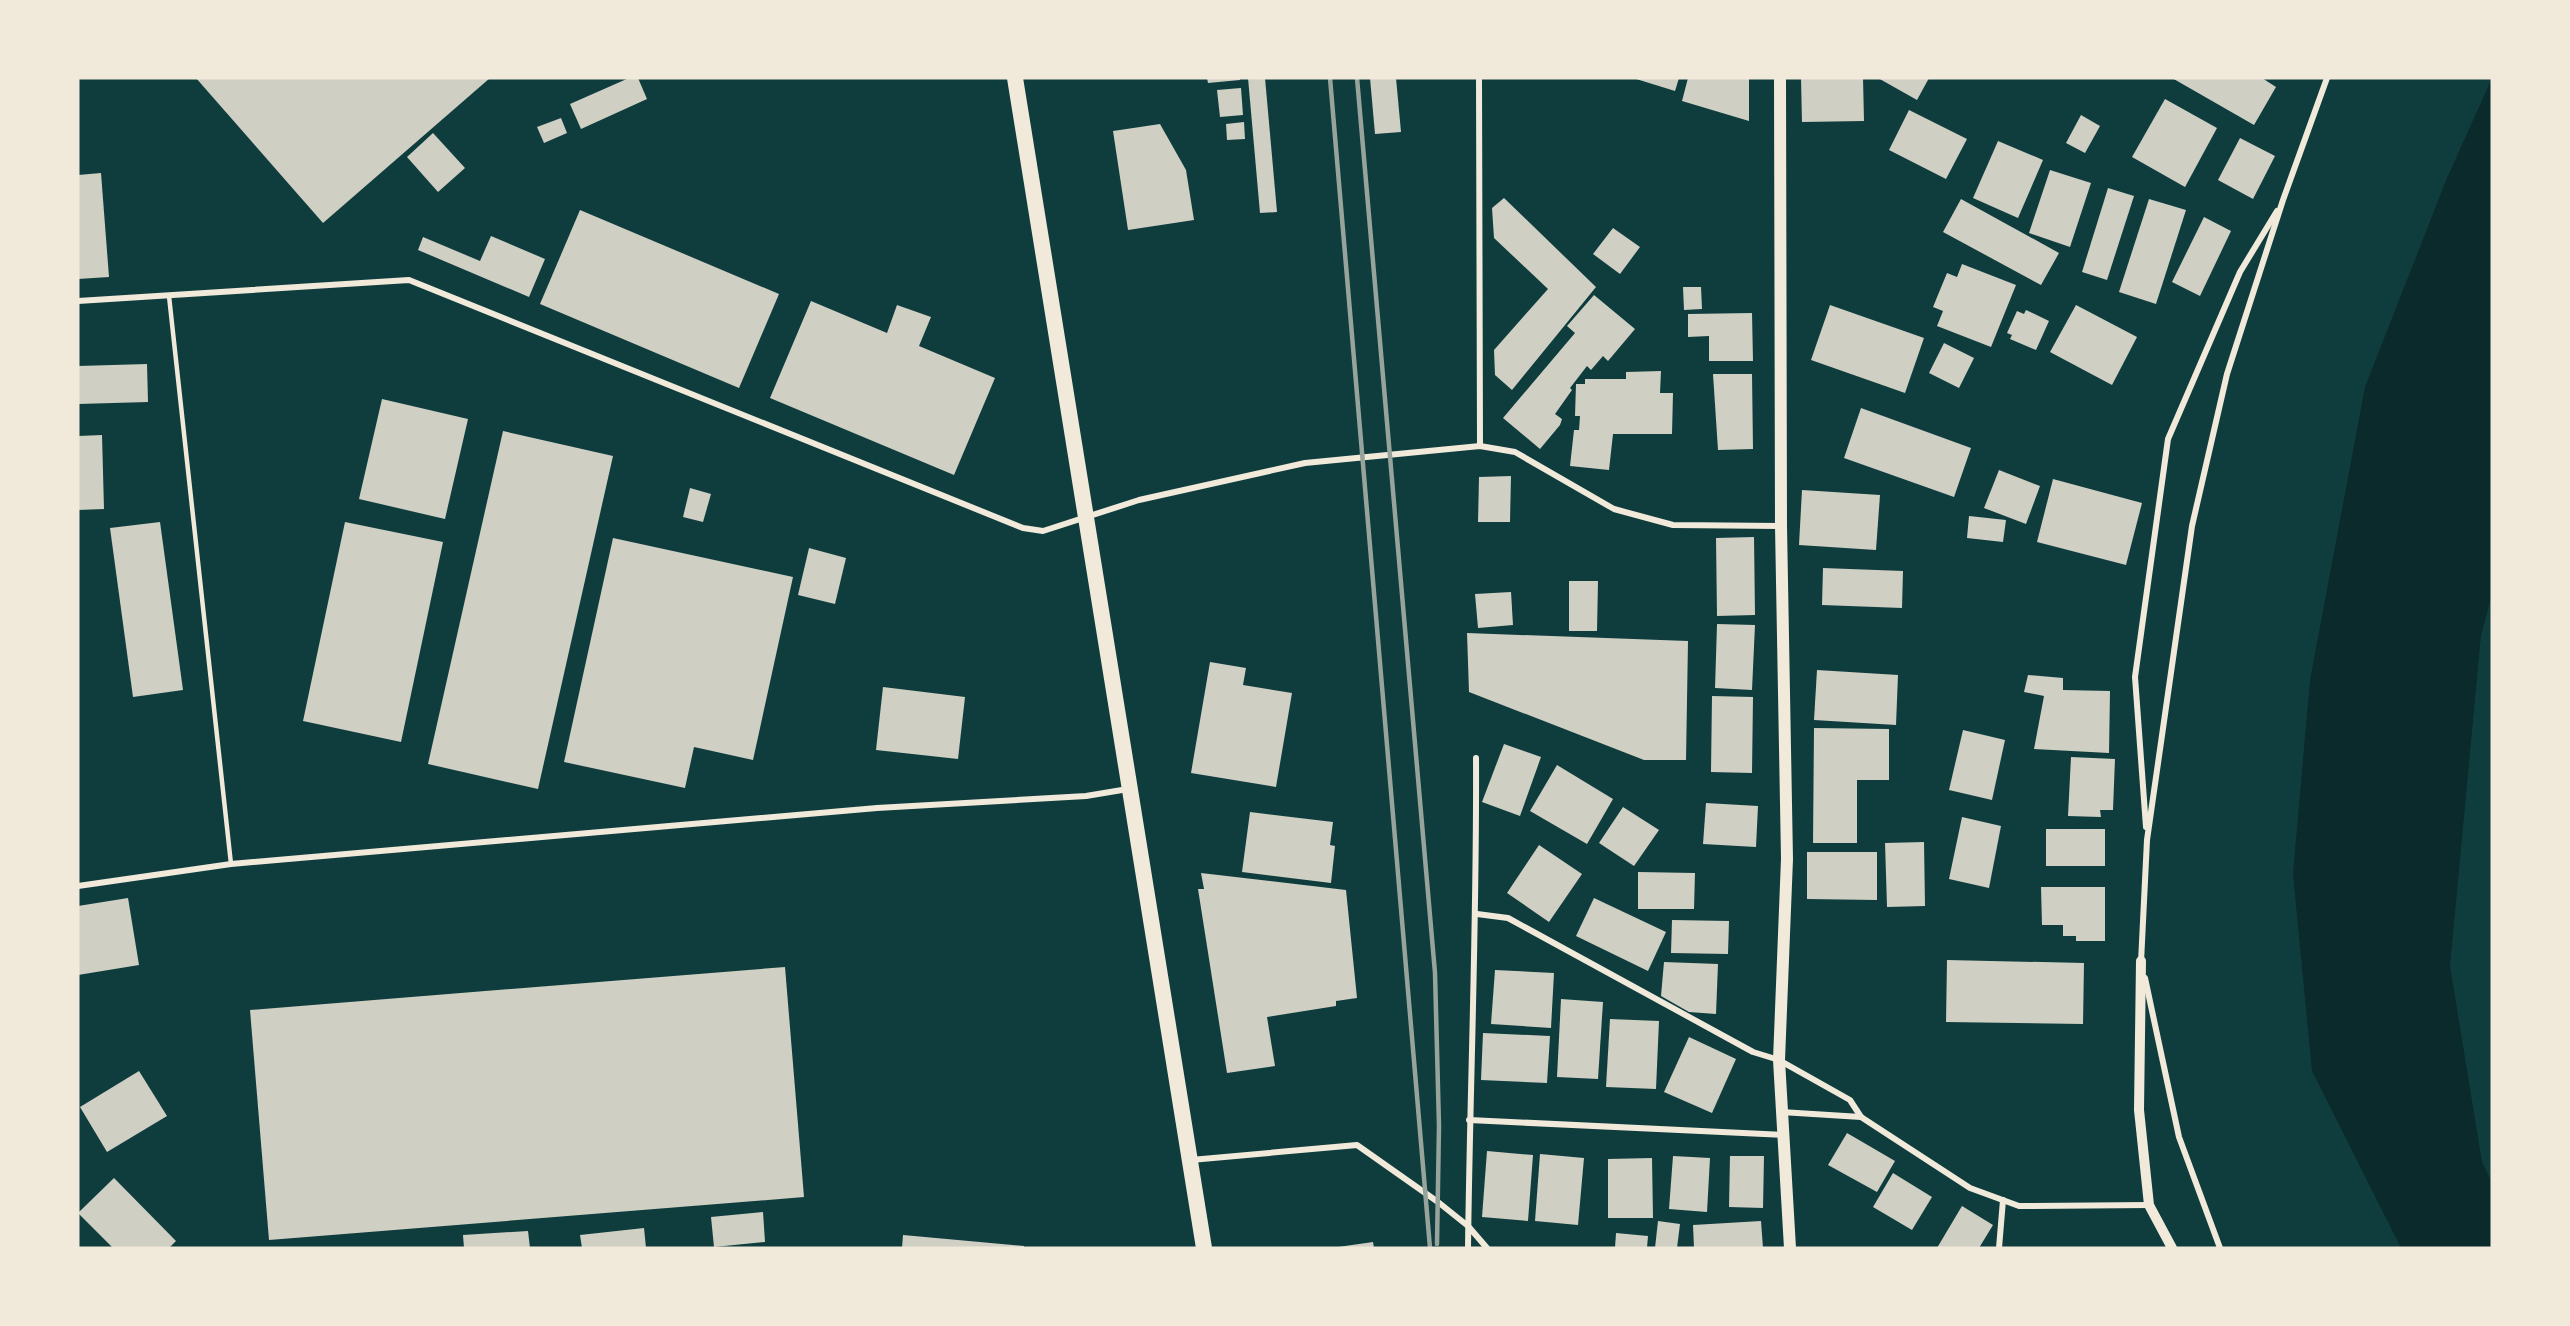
<svg xmlns="http://www.w3.org/2000/svg" width="2570" height="1326" font-family="'Roboto Condensed',sans-serif">
	<rect width="100%" height="100%" fill="#0f3d3e"/>
	<path fill="#0a2a2b" d="M2492,78V595L2481,635L2450,966L2482,1162L2492,1182V1248H2401L2312,1071L2293,874L2310,680L2365,387L2447,178Z"/>
	<g fill="#cfcfc3">
		<path d="M196,78H490L323,223Z"/>
		<path d="M629,78H638L647,99L581,129L570,104Z"/>
		<path d="M1207,78H1240V80L1208,83Z"/>
		<path d="M1248,78H1265L1277,212L1260,213Z"/>
		<path d="M1370,78H1396L1401,132L1375,134Z"/>
		<path d="M1633,78H1679L1675,91Z"/>
		<path d="M1688,78H1749V121L1682,101Z"/>
		<path d="M1801,78H1863L1864,121L1802,122Z"/>
		<path d="M1878,78H1929L1917,100Z"/>
		<path d="M2172,78H2262L2276,87L2254,125Z"/>
		<path d="M1241,88L1243,115L1220,117L1217,90Z"/>
		<path d="M2165,99L2217,128L2185,187L2132,157Z"/>
		<path d="M1909,110L1967,139L1946,179L1889,150Z"/>
		<path d="M2081,115L2100,126L2085,153L2066,143Z"/>
		<path d="M561,118L567,133L544,143L537,127Z"/>
		<path d="M1244,122L1245,139L1227,140L1226,124Z"/>
		<path d="M1160,124L1186,170L1194,220L1128,230L1113,131Z"/>
		<path d="M433,133L465,168L438,192L407,157Z"/>
		<path d="M2240,138L2275,156L2253,199L2218,180Z"/>
		<path d="M1998,141L2043,160L2018,218L1973,198Z"/>
		<path d="M2050,170L2091,183L2070,247L2029,233Z"/>
		<path d="M101,173L109,277L78,279V175Z"/>
		<path d="M2108,188L2134,196L2107,280L2082,272Z"/>
		<path d="M1504,198L1596,287L1512,390L1495,375L1494,350L1548,289L1494,238L1492,208Z"/>
		<path d="M1961,199L2059,253L2041,285L1943,232Z"/>
		<path d="M2149,199L2186,210L2156,304L2119,292Z"/>
		<path d="M580,210L779,294L739,388L540,304Z"/>
		<path d="M2204,217L2231,231L2200,296L2172,282Z"/>
		<path d="M1613,228L1640,247L1620,274L1593,254Z"/>
		<path d="M491,236L545,259L529,297L418,250L423,237L480,261Z"/>
		<path d="M1962,264L2016,285L1991,347L1937,326L1943,311L1933,307L1947,273L1957,277Z"/>
		<path d="M1683,287H1701L1702,309L1684,310Z"/>
		<path d="M1594,295L1635,329L1608,361L1603,356L1591,370L1587,366L1570,388L1572,390L1555,414L1562,419L1560,425L1540,449L1503,418L1575,333L1567,326Z"/>
		<path d="M811,301L887,333L897,305L931,317L919,346L995,378L954,475L770,398Z"/>
		<path d="M1830,305L1924,338L1905,393L1811,360Z"/>
		<path d="M2076,305L2137,337L2112,385L2050,352Z"/>
		<path d="M2026,310L2049,321L2036,350L2010,339L2012,335L2007,333L2017,311L2024,314Z"/>
		<path d="M1752,313L1753,361H1709V336L1688,337V314Z"/>
		<path d="M1944,343L1974,358L1959,388L1929,373Z"/>
		<path d="M147,364L148,402L78,404V366Z"/>
		<path d="M1661,371L1660,393H1673L1672,434H1613L1609,470L1570,466L1574,430H1579L1580,416H1575L1576,384H1585V379H1626V372Z"/>
		<path d="M1713,374H1752L1753,449L1718,450Z"/>
		<path d="M382,399L468,419L445,519L359,499Z"/>
		<path d="M1861,408L1971,448L1954,497L1844,458Z"/>
		<path d="M503,431L613,456L538,789L428,764Z"/>
		<path d="M102,435L104,509L78,510V436Z"/>
		<path d="M1999,470L2040,486L2026,524L1984,508Z"/>
		<path d="M1511,476L1510,522H1478L1479,477Z"/>
		<path d="M2053,479L2142,503L2126,565L2037,542Z"/>
		<path d="M690,488L711,494L703,522L683,517Z"/>
		<path d="M1802,490L1880,495L1876,550L1799,545Z"/>
		<path d="M1969,516L2006,520L2003,542L1967,538Z"/>
		<path d="M160,522L183,690L133,697L110,528Z"/>
		<path d="M345,522L443,542L401,742L303,721Z"/>
		<path d="M1754,537L1755,615L1717,616L1716,538Z"/>
		<path d="M613,538L793,577L753,760L694,747L685,788L564,762Z"/>
		<path d="M809,548L846,558L835,604L798,595Z"/>
		<path d="M1823,568L1903,571L1902,608L1822,605Z"/>
		<path d="M1569,581H1598L1597,631H1569Z"/>
		<path d="M1511,592L1513,625L1478,628L1475,594Z"/>
		<path d="M1717,624L1755,625L1752,690L1715,688Z"/>
		<path d="M1467,633L1688,641L1686,760H1644L1469,692Z"/>
		<path d="M1210,662L1246,668L1243,685L1292,693L1276,787L1191,773Z"/>
		<path d="M1817,670L1898,675L1896,725L1814,720Z"/>
		<path d="M2028,675L2063,678V690L2110,691L2109,753L2034,749L2044,696L2024,692Z"/>
		<path d="M883,687L965,697L958,759L876,750Z"/>
		<path d="M1712,696L1753,697L1752,773L1711,772Z"/>
		<path d="M1814,728L1889,729V780H1857V843H1813Z"/>
		<path d="M1963,730L2005,740L1992,800L1949,790Z"/>
		<path d="M1504,744L1541,757L1520,816L1482,802Z"/>
		<path d="M2071,757L2115,759L2113,810H2100L2101,817L2068,816Z"/>
		<path d="M1557,765L1613,799L1587,844L1530,811Z"/>
		<path d="M1706,803L1758,806L1756,847L1703,844Z"/>
		<path d="M1623,807L1659,830L1634,866L1599,843Z"/>
		<path d="M1250,812L1333,822L1330,845L1335,846L1331,883L1242,872Z"/>
		<path d="M1962,817L2001,826L1989,888L1949,879Z"/>
		<rect x="2046" y="829" width="59" height="37"/>
		<path d="M1924,842L1925,906L1887,907L1885,843Z"/>
		<path d="M1539,845L1582,874L1549,922L1507,893Z"/>
		<path d="M1807,852H1877V900L1807,899Z"/>
		<path d="M1638,872L1695,873L1694,909H1638Z"/>
		<path d="M1201,873L1346,890L1357,998L1336,1001V1006L1267,1017L1275,1066L1227,1073L1198,889H1204Z"/>
		<path d="M2041,887H2105V941H2076V936H2063V925H2042Z"/>
		<path d="M128,898L139,965L78,975V906Z"/>
		<path d="M1594,898L1666,932L1648,971L1576,936Z"/>
		<path d="M1672,920L1729,921L1728,954L1671,953Z"/>
		<path d="M1947,960L2084,963L2083,1024L1946,1022Z"/>
		<path d="M1664,962L1718,964L1716,1014L1689,1012L1661,996Z"/>
		<path d="M785,967L804,1197L269,1240L250,1010Z"/>
		<path d="M1495,970L1554,973L1551,1028L1491,1024Z"/>
		<path d="M1561,999L1603,1002L1598,1079L1557,1077Z"/>
		<path d="M1610,1019L1659,1021L1656,1089L1606,1087Z"/>
		<path d="M1483,1033L1550,1036L1547,1083L1481,1080Z"/>
		<path d="M1689,1037L1736,1059L1712,1113L1664,1092Z"/>
		<path d="M139,1071L167,1116L107,1152L80,1107Z"/>
		<path d="M1847,1133L1895,1161L1877,1192L1828,1165Z"/>
		<path d="M1487,1151L1533,1155L1528,1221L1482,1217Z"/>
		<path d="M1540,1154L1584,1158L1578,1225L1535,1221Z"/>
		<path d="M1673,1156L1710,1158L1707,1212L1669,1209Z"/>
		<path d="M1730,1156H1764L1763,1208L1729,1207Z"/>
		<path d="M1652,1158L1653,1218H1608V1159Z"/>
		<path d="M1893,1173L1932,1197L1912,1230L1873,1207Z"/>
		<path d="M114,1178L176,1241L169,1248H113L78,1213Z"/>
		<path d="M1962,1206L1993,1225L1979,1248H1937Z"/>
		<path d="M763,1212L765,1242L714,1247L711,1217Z"/>
		<path d="M1658,1221L1680,1224L1677,1248H1655Z"/>
		<path d="M1761,1221L1763,1248H1694L1693,1225Z"/>
		<path d="M644,1228L646,1248H582L580,1235Z"/>
		<path d="M528,1231L530,1248H464L463,1235Z"/>
		<path d="M1616,1233L1648,1236L1647,1248H1615Z"/>
		<path d="M903,1235L1024,1246V1248H902Z"/>
		<path d="M1373,1242L1374,1248H1338V1247Z"/>
	</g>
	<g fill="none" stroke-linecap="round" stroke-linejoin="round">
		<path stroke="#f1e9da" stroke-width="4.5" d="M169,296L231,864"/>
		<g stroke="#f1e9da" stroke-width="6">
			<path d="M1479,78L1480,446"/>
			<path d="M78,301L409,280L1023,528L1043,531L1139,500L1305,463L1480,446L1515,452L1614,509L1673,525L1781,526"/>
			<path d="M2146,827L2135,677L2168,439L2240,272L2277,211"/>
			<path d="M78,886L231,864L877,808L1086,796L1128,789"/>
			<path d="M1477,914L1508,918L1753,1052L1779,1060L1850,1100L1861,1117L1970,1188L2019,1206L2149,1205"/>
			<path d="M2141,962L2147,840L2192,526L2227,374L2283,200L2327,78"/>
			<path d="M2145,978L2179,1137L2220,1248"/>
			<path d="M1781,1112L1861,1117"/>
			<path d="M1469,1120L1783,1135"/>
			<path d="M1191,1160L1357,1145L1438,1202L1468,1226L1487,1248"/>
			<path d="M1468,1248C1470,1084 1477,921 1476,758"/>
			<path d="M1999,1248L2003,1200"/>
		</g>
		<path stroke="#f1e9da" stroke-width="10" d="M2141,961L2139,1110L2149,1205L2172,1248"/>
		<path stroke="#f1e9da" stroke-width="12" d="M1780,78L1781,526L1787,859L1779,1060L1790,1248"/>
		<path stroke="#f1e9da" stroke-width="16" d="M1015,78L1204,1248"/>
		<g stroke="#97a49c" stroke-width="4.5">
			<path d="M1330,78L1430,1248"/>
			<path d="M1357,78L1435,973L1439,1126L1437,1244"/>
		</g>
	</g>
	<rect width="2570" height="1326" fill="none" stroke="#f1e9da" stroke-width="159"/>
</svg>
